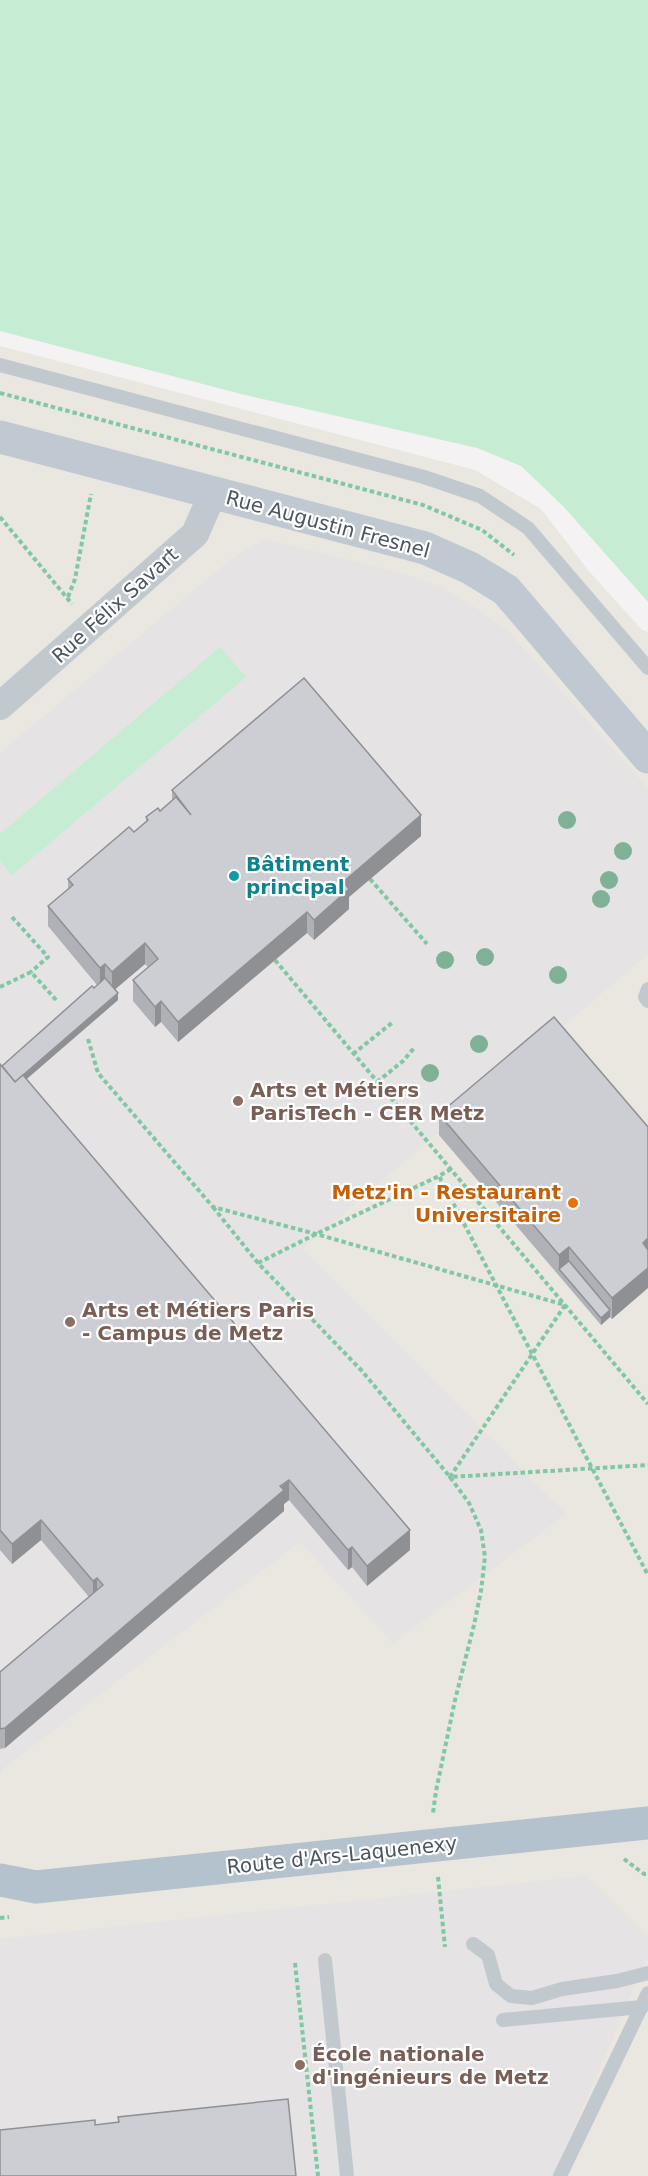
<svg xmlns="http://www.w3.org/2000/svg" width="648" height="2176" font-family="'DejaVu Sans',sans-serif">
	<rect width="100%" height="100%" fill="#f4f2f2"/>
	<path fill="#e9e7e0" d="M0,346L475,470L541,509L588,570L642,630L648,632V2176H0Z"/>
	<g fill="#e5e3e3">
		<path d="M265,539L404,574L439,586L473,606L511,634L648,789V954L302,1249L566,1514L393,1643L300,1542L4,1768L0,1775V753L235,556Z"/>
		<path d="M587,1876L648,1936V1955L553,2176H0V1939Z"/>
	</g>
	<g fill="#c6edd4">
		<path d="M0,0H648V602L563,506L521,466L477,448L241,394L0,331Z"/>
		<path d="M220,647L246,677L12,875L0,861V834Z"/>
	</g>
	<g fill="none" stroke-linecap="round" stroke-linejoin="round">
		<g stroke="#80c8a3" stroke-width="4" stroke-dasharray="4.5 3" stroke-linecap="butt">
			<path d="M0,393L423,505L482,530L514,555"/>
			<path d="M0,517L72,604"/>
			<path d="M68,597L75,579L91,494"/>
			<path d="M370,879L427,944"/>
			<path d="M12,917L48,957L31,972"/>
			<path d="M275,960L648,1404"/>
			<path d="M0,987L31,972L57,1001"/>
			<path d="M88,1039L98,1073L213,1207L316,1234L565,1305L450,1477L648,1465"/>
			<path d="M353,1054L393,1022"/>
			<path d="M377,1082L403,1061L414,1048"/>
			<path d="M451,1169L439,1176L648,1575"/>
			<path d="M213,1207L258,1263L362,1371L450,1477L469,1503L481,1530L485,1557L481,1591L474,1625L455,1700L436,1791L433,1813"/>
			<path d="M258,1263L316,1234L439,1176"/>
			<path d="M624,1859L644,1874H648"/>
			<path d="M438,1877L445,1947"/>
			<path d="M0,1918L9,1917"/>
			<path d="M295,1963L318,2176"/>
		</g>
		<g stroke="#c1c9cf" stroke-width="14">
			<path d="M0,365L424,477L480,496L528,528L648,668"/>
			<path d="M648,989L645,997L648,1001"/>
			<path d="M473,1944L488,1955L496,1984L511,1996L532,1998L562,1989L617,1981L648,1973"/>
			<path d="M325,1960L347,2176"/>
			<path d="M503,2020L642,2007"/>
			<path d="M560,2176L648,1993"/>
		</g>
		<path stroke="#c1c9cf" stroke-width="28" d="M0,706L195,534L213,493"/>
		<path stroke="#c0c9d1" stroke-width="33" d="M0,437L425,548L470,568L506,590L648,757"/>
		<path stroke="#b4c2ce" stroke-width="33" d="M0,1880L36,1887L648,1823"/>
	</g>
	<g fill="#7fb196">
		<circle cx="567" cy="820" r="9"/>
		<circle cx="623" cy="851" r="9"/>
		<circle cx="609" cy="880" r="9"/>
		<circle cx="601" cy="899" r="9"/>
		<circle cx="485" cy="957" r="9"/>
		<circle cx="445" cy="960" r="9"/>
		<circle cx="558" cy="975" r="9"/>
		<circle cx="479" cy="1044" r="9"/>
		<circle cx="430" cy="1073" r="9"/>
	</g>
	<g fill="#afb1b6">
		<path d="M172,790L421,836L349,897V909L314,940L307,933L178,1042L161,1022L155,1027L133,1001V980L148,967L145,964L115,989L118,1000L27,1079L410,1550L367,1586L352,1567L348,1570L289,1500L284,1504V1511L5,1748L0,1749V1672L89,1597L41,1540L12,1564L0,1550V1064L2,1066L97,985L48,926V906L68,889V879L134,832L146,822V817L160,811L172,800Z"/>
		<path d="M439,1114L648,1127L612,1319L610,1317L601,1325L439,1135Z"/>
	</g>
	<g fill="#8f9094">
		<path d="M421,815V836L349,897V909L314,940V920L343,882Z"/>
		<path d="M307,912V933L178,1042V1022Z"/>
		<path d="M145,943V964L112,992V972Z"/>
		<path d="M105,964V984L100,988V968Z"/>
		<path d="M118,993V1000L9,1094V1088Z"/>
		<path d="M161,1001V1022L155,1027V1007Z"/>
		<path d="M648,1238V1259L643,1243Z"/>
		<path d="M569,1247V1267L559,1269V1255Z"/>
		<path d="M648,1268V1288L612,1319V1298Z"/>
		<path d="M610,1310V1317L601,1325V1318Z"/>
		<path d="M289,1480V1500L284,1504V1511L5,1748V1728Z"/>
		<path d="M41,1520V1540L12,1564V1544Z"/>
		<path d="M410,1530V1550L367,1586V1566Z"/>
		<path d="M352,1547V1567L348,1570V1550Z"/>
		<path d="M97,1578V1598L93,1601V1581Z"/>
	</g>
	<g fill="#ccced4" stroke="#8f9094" stroke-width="1.5">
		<path d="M304,678L421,815L343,882L349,889L314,920L307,912L178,1022L161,1001L155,1007L133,980L158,959L145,943L112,972L105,964L100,968L48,906L73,885L68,879L129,827L134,832L148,820L146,817L158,808L160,811L176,797L191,815L172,790Z"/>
		<path d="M105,978L118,993L15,1082L2,1066L92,986L94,988Z"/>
		<path d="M554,1017L648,1127V1238L643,1243L648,1250V1268L612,1298L569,1247L559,1255L439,1114Z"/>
		<path d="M0,1064L15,1082L23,1075L410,1530L367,1566L352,1547L348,1550L289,1480L280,1486L284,1490L5,1728L0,1729V1672L103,1585L97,1578L93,1581L41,1520L12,1544L0,1530Z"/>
		<path d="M569,1261L610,1310L601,1318L559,1269Z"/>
		<path d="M288,2099L296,2176H0V2130L95,2120V2125L119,2122L118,2117Z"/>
	</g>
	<circle fill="#0f9aa8" stroke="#fff" stroke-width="2" cx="234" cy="876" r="6"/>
	<g fill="#8d6e63" stroke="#fff" stroke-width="2">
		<circle cx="238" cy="1101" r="6"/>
		<circle cx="70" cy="1322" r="6"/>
		<circle cx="300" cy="2065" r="6"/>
	</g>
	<circle fill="#e8710a" stroke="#fff" stroke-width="2" cx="573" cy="1203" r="6"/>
	<g text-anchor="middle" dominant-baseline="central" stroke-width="4.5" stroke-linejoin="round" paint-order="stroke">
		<g font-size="20" fill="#4b555e" stroke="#fff">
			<text transform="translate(328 524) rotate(15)">Rue Augustin Fresnel</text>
			<text transform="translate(115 605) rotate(-42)">Rue Félix Savart</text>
			<text transform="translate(342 1855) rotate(-6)">Route d'Ars-Laquenexy</text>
		</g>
		<g font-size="20" font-weight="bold" fill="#0d838f" stroke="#fff" text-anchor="start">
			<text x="246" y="864">Bâtiment<tspan x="246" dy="23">principal</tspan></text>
		</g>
		<g font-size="20" font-weight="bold" fill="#785e54" stroke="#fff" text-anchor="start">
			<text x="250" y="1090">Arts et Métiers<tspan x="250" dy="23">ParisTech - CER Metz</tspan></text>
			<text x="82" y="1310">Arts et Métiers Paris<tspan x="82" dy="23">- Campus de Metz</tspan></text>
			<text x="312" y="2054">École nationale<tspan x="312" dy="23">d'ingénieurs de Metz</tspan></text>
		</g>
		<g font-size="20" font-weight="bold" fill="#c56008" stroke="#fff" text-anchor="end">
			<text x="561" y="1192">Metz'in - Restaurant<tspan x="561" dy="23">Universitaire</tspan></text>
		</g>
	</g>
</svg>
